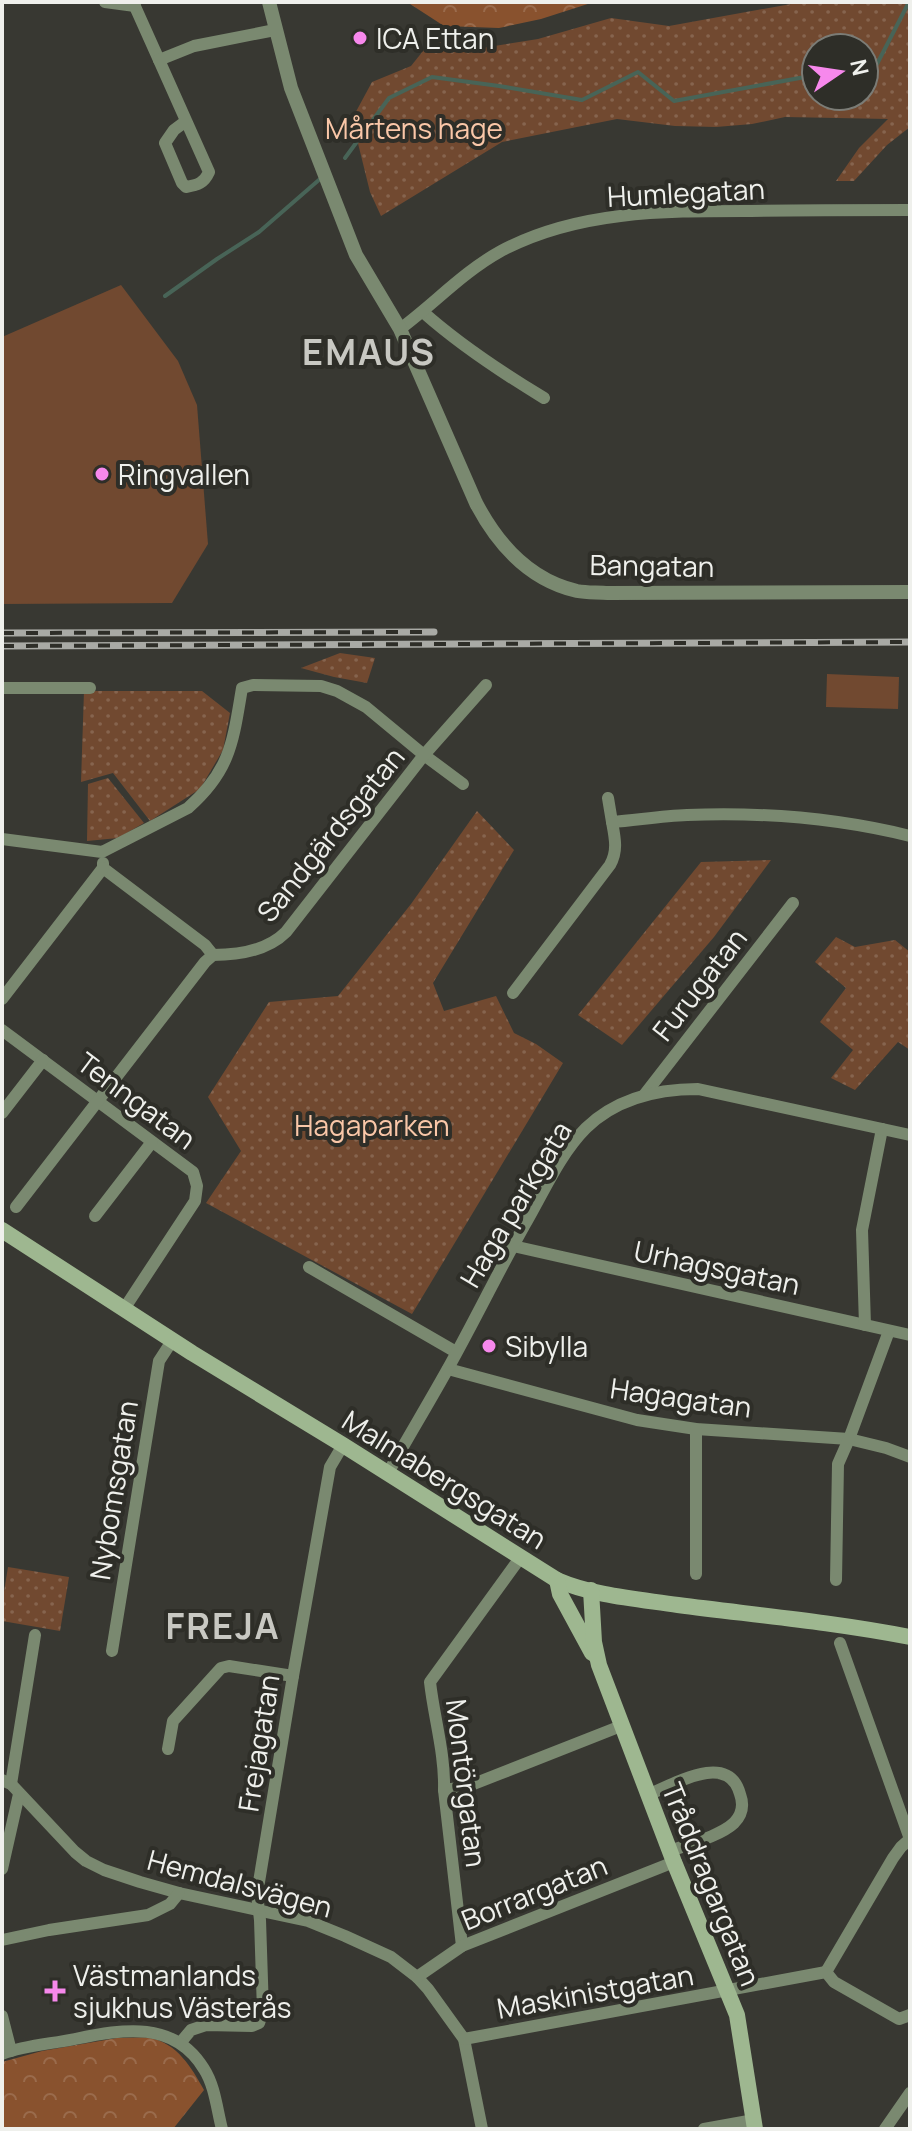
<svg xmlns="http://www.w3.org/2000/svg" width="912" height="2131" font-family="Manrope,sans-serif">
	<defs>
		<pattern id="green-dots" width="8" height="8" patternUnits="userSpaceOnUse" patternTransform="scale(2)"><rect width="8" height="8" fill="#714930"/><path d="M2 2h.1M6 6h.1" fill="none" stroke="#86644e" stroke-width="1.8" stroke-linecap="round"/></pattern>
		<pattern id="forest-crowns" width="20" height="18" patternUnits="userSpaceOnUse" patternTransform="scale(2)"><rect width="20" height="18" fill="#89522e"/><path d="M2 6a3 3 0 1 1 6 0M12 15a3 3 0 1 1 6 0" fill="none" stroke="#9a6b4c"/></pattern>
	</defs>
	<rect width="100%" height="100%" fill="#383832"/>
	<g fill="url(#green-dots)" fill-rule="evenodd">
		<path d="M802,2H910V127L887,145L854,181H836L859,148L888,119L785,117L752,124L716,127L675,126L617,119L502,142L381,216L370,192L352,119L372,82L411,66L431,41L482,48L538,39L611,18L669,26ZM816,48H864V96H816Z"/>
		<path d="M340,653L375,658L367,683L334,677L301,668Z"/>
		<path d="M84,691H202L230,713L223,750L200,789L150,821L113,773L81,782Z"/>
		<path d="M108,778L144,823L118,838L87,841L88,784Z"/>
		<path d="M477,811L514,850L433,983L444,1011L496,996L514,1033L536,1044L563,1063L412,1314L206,1203L241,1151L208,1097L269,1002L338,996L411,904Z"/>
		<path d="M771,860L714,937L622,1045L578,1015L701,862Z"/>
		<path d="M836,937L855,947L895,940L910,952V1050L898,1042L855,1090L831,1078L853,1050L820,1022L846,988L815,962Z"/>
		<path d="M8,1567L69,1577L60,1631L2,1621V1604Z"/>
	</g>
	<g fill="url(#forest-crowns)">
		<path d="M407,2H594L541,19L499,28L444,26Z"/>
		<path d="M117,2038C128,2038 140,2037 150,2038C177,2043 192,2068 204,2090L173,2129H2V2062L42,2051Z"/>
	</g>
	<g fill="#714930">
		<path d="M121,285L178,361L197,405L208,544L172,603L2,604V337Z"/>
		<path d="M827,674L899,677L898,709L826,707Z"/>
	</g>
	<g fill="none" stroke-linecap="round" stroke-linejoin="round">
		<g stroke="#486457" stroke-width="4">
			<path d="M864,66L877,64L909,2"/>
			<path d="M345,158L389,98L432,77L499,86L582,100L638,72L674,101L816,75"/>
			<path d="M165,296L217,259L259,232L320,179"/>
		</g>
		<g stroke="#7a8970" stroke-width="12">
			<path d="M105,2L135,6"/>
			<path d="M133,2L159,60"/>
			<path d="M186,121L174,130L165,143L182,183L186,187C198,185 204,183 209,172L159,60L194,46L275,30"/>
			<path d="M423,312C460,345 501,372 544,398"/>
			<path d="M400,329C435,303 463,272 501,251C578,210 667,211 751,211C804,210 857,210 910,210"/>
			<path d="M2,688H90"/>
			<path d="M608,798L612,822C637,820 662,816 687,815C762,812 837,818 910,836"/>
			<path d="M2,839L102,852L188,808C231,770 233,741 242,688L253,685L321,686L337,691L366,707L424,755L463,784"/>
			<path d="M103,863V868L205,945L213,955"/>
			<path d="M513,993L610,865C618,851 615,838 612,822"/>
			<path d="M2,999L103,868"/>
			<path d="M2,1030L193,1172L197,1186L195,1201L124,1309"/>
			<path d="M645,1094L793,903"/>
			<path d="M2,1113L43,1060"/>
			<path d="M16,1207L205,962L213,955C238,955 268,950 286,932L424,755L486,685"/>
			<path d="M95,1216L152,1142"/>
			<path d="M513,1246L910,1335"/>
			<path d="M309,1267L456,1352"/>
			<path d="M865,1325L862,1230L882,1129"/>
			<path d="M448,1369L637,1420L696,1429L849,1439L886,1448L910,1457"/>
			<path d="M388,1473C407,1439 427,1406 446,1372C473,1324 497,1274 524,1226C543,1194 559,1155 586,1128C617,1098 657,1089 698,1089L910,1135"/>
			<path d="M696,1574V1429"/>
			<path d="M836,1580L838,1464L849,1439L889,1331"/>
			<path d="M840,1643L910,1839"/>
			<path d="M112,1651L159,1361L172,1341"/>
			<path d="M168,1749L173,1721L221,1668L229,1666L293,1676"/>
			<path d="M2,1780L11,1784L75,1852L86,1861L104,1870L140,1882L179,1893L308,1921L345,1936L391,1957L417,1977L428,1989L464,2039L482,2129"/>
			<path d="M11,1784L35,1635"/>
			<path d="M444,1790L466,1787L621,1726"/>
			<path d="M648,1795C674,1784 728,1751 740,1794C744,1805 742,1815 734,1823C720,1836 689,1844 670,1851"/>
			<path d="M2,1869L19,1794"/>
			<path d="M2,1940L49,1930L148,1915L170,1904L179,1893"/>
			<path d="M462,1946L444,1790C445,1753 434,1718 430,1682L520,1558"/>
			<path d="M826,1972L893,1858L901,1847L910,1839"/>
			<path d="M417,1977L462,1946L674,1862"/>
			<path d="M2,2016L11,2051"/>
			<path d="M464,2039L826,1972L834,1982L899,2019L910,2015"/>
			<path d="M181,2042L191,2030L206,2025L252,2026L259,2023L263,2011L260,1920L257,1894L293,1676L330,1467L343,1445"/>
			<path d="M2,2054C25,2045 51,2044 75,2039C124,2029 174,2020 204,2069C215,2086 217,2110 222,2129"/>
			<path d="M704,2129L754,2120"/>
			<path d="M885,2129L910,2093"/>
		</g>
		<path stroke="#7a8970" stroke-width="14" d="M269,2L291,88L356,255L400,329L476,503C498,545 529,580 577,591C587,593 598,592 608,593L910,592"/>
		<g stroke="#9eb790" stroke-width="16">
			<path d="M2,1230L192,1353L343,1445L557,1580C594,1596 638,1599 678,1605C755,1615 833,1622 910,1637"/>
			<path d="M557,1580L560,1594L592,1653"/>
			<path d="M591,1590L594,1642L599,1665L674,1862L737,2015L755,2129"/>
		</g>
		<defs>
			<g id="rail">
				<path d="M2,633L434,632"/>
				<path d="M2,646L910,642"/>
			</g>
		</defs>
		<use href="#rail" stroke="#a9aaa5" stroke-width="7"/>
		<use href="#rail" stroke="#2e2e28" stroke-width="4" stroke-dasharray="12" stroke-linecap="butt"/>
	</g>
	<g fill="#f788ec" stroke="#2e2e28" stroke-width="3">
		<circle cx="360" cy="38" r="8"/>
		<circle cx="102" cy="474" r="8"/>
		<circle cx="489" cy="1346" r="8"/>
		<path d="M51 1979h8v8h8v8h-8v8h-8v-8h-8v-8h8z"/>
	</g>
	<g text-anchor="middle" dominant-baseline="central" stroke-width="8" stroke-linejoin="round" paint-order="stroke">
		<g font-size="28" fill="#eff0ec" stroke="#2e2e28" text-anchor="start">
			<text x="376" y="38">ICA Ettan</text>
			<text x="118" y="474">Ringvallen</text>
			<text x="505" y="1346">Sibylla</text>
			<text x="73" y="1975">Västmanlands<tspan x="73" dy="32">sjukhus Västerås</tspan></text>
		</g>
		<g font-size="28" fill="#fac7a8" stroke="#2e2e28">
			<text x="414" y="128">Mårtens hage</text>
			<text x="372" y="1125">Hagaparken</text>
		</g>
		<g font-size="28" fill="#eff0ec" stroke="#2e2e28">
			<text transform="translate(686 192) rotate(-3)">Humlegatan</text>
			<text transform="translate(652 565) rotate(1)">Bangatan</text>
			<text transform="translate(330 834) rotate(-51)">Sandgärdsgatan</text>
			<text transform="translate(699 984) rotate(-52)">Furugatan</text>
			<text transform="translate(137 1100) rotate(37)">Tenngatan</text>
			<text transform="translate(515 1204) rotate(-59)">Haga parkgata</text>
			<text transform="translate(717 1267) rotate(12)">Urhagsgatan</text>
			<text transform="translate(681 1397) rotate(8)">Hagagatan</text>
			<text transform="translate(445 1479) rotate(32)">Malmabergsgatan</text>
			<text transform="translate(113 1490) rotate(-81)">Nybomsgatan</text>
			<text transform="translate(258 1743) rotate(-81)">Frejagatan</text>
			<text transform="translate(467 1783) rotate(83)">Montörgatan</text>
			<text transform="translate(240 1883) rotate(15)">Hemdalsvägen</text>
			<text transform="translate(712 1884) rotate(68)">Tråddragargatan</text>
			<text transform="translate(534 1892) rotate(-22)">Borrargatan</text>
			<text transform="translate(595 1991) rotate(-10)">Maskinistgatan</text>
		</g>
		<g font-size="36" font-weight="bold" letter-spacing="2" fill="#c8c8c2" stroke="#2e2e28">
			<text x="369" y="351">EMAUS</text>
			<text x="223" y="1625">FREJA</text>
		</g>
	</g>
	<rect width="912" height="2131" fill="none" stroke="#eff0ec" stroke-width="8"/>
	<g transform="translate(840 72) rotate(77)"><circle r="38" fill="#2e2e28" stroke="#7b7c76" stroke-width="2"/>
	<path d="M0-6L14 30L0 20L-14 30Z" fill="#f788ec"/>
	<text y="-12" font-size="22" font-weight="bold" text-anchor="middle" fill="#eff0ec">N</text>
	</g>
</svg>
